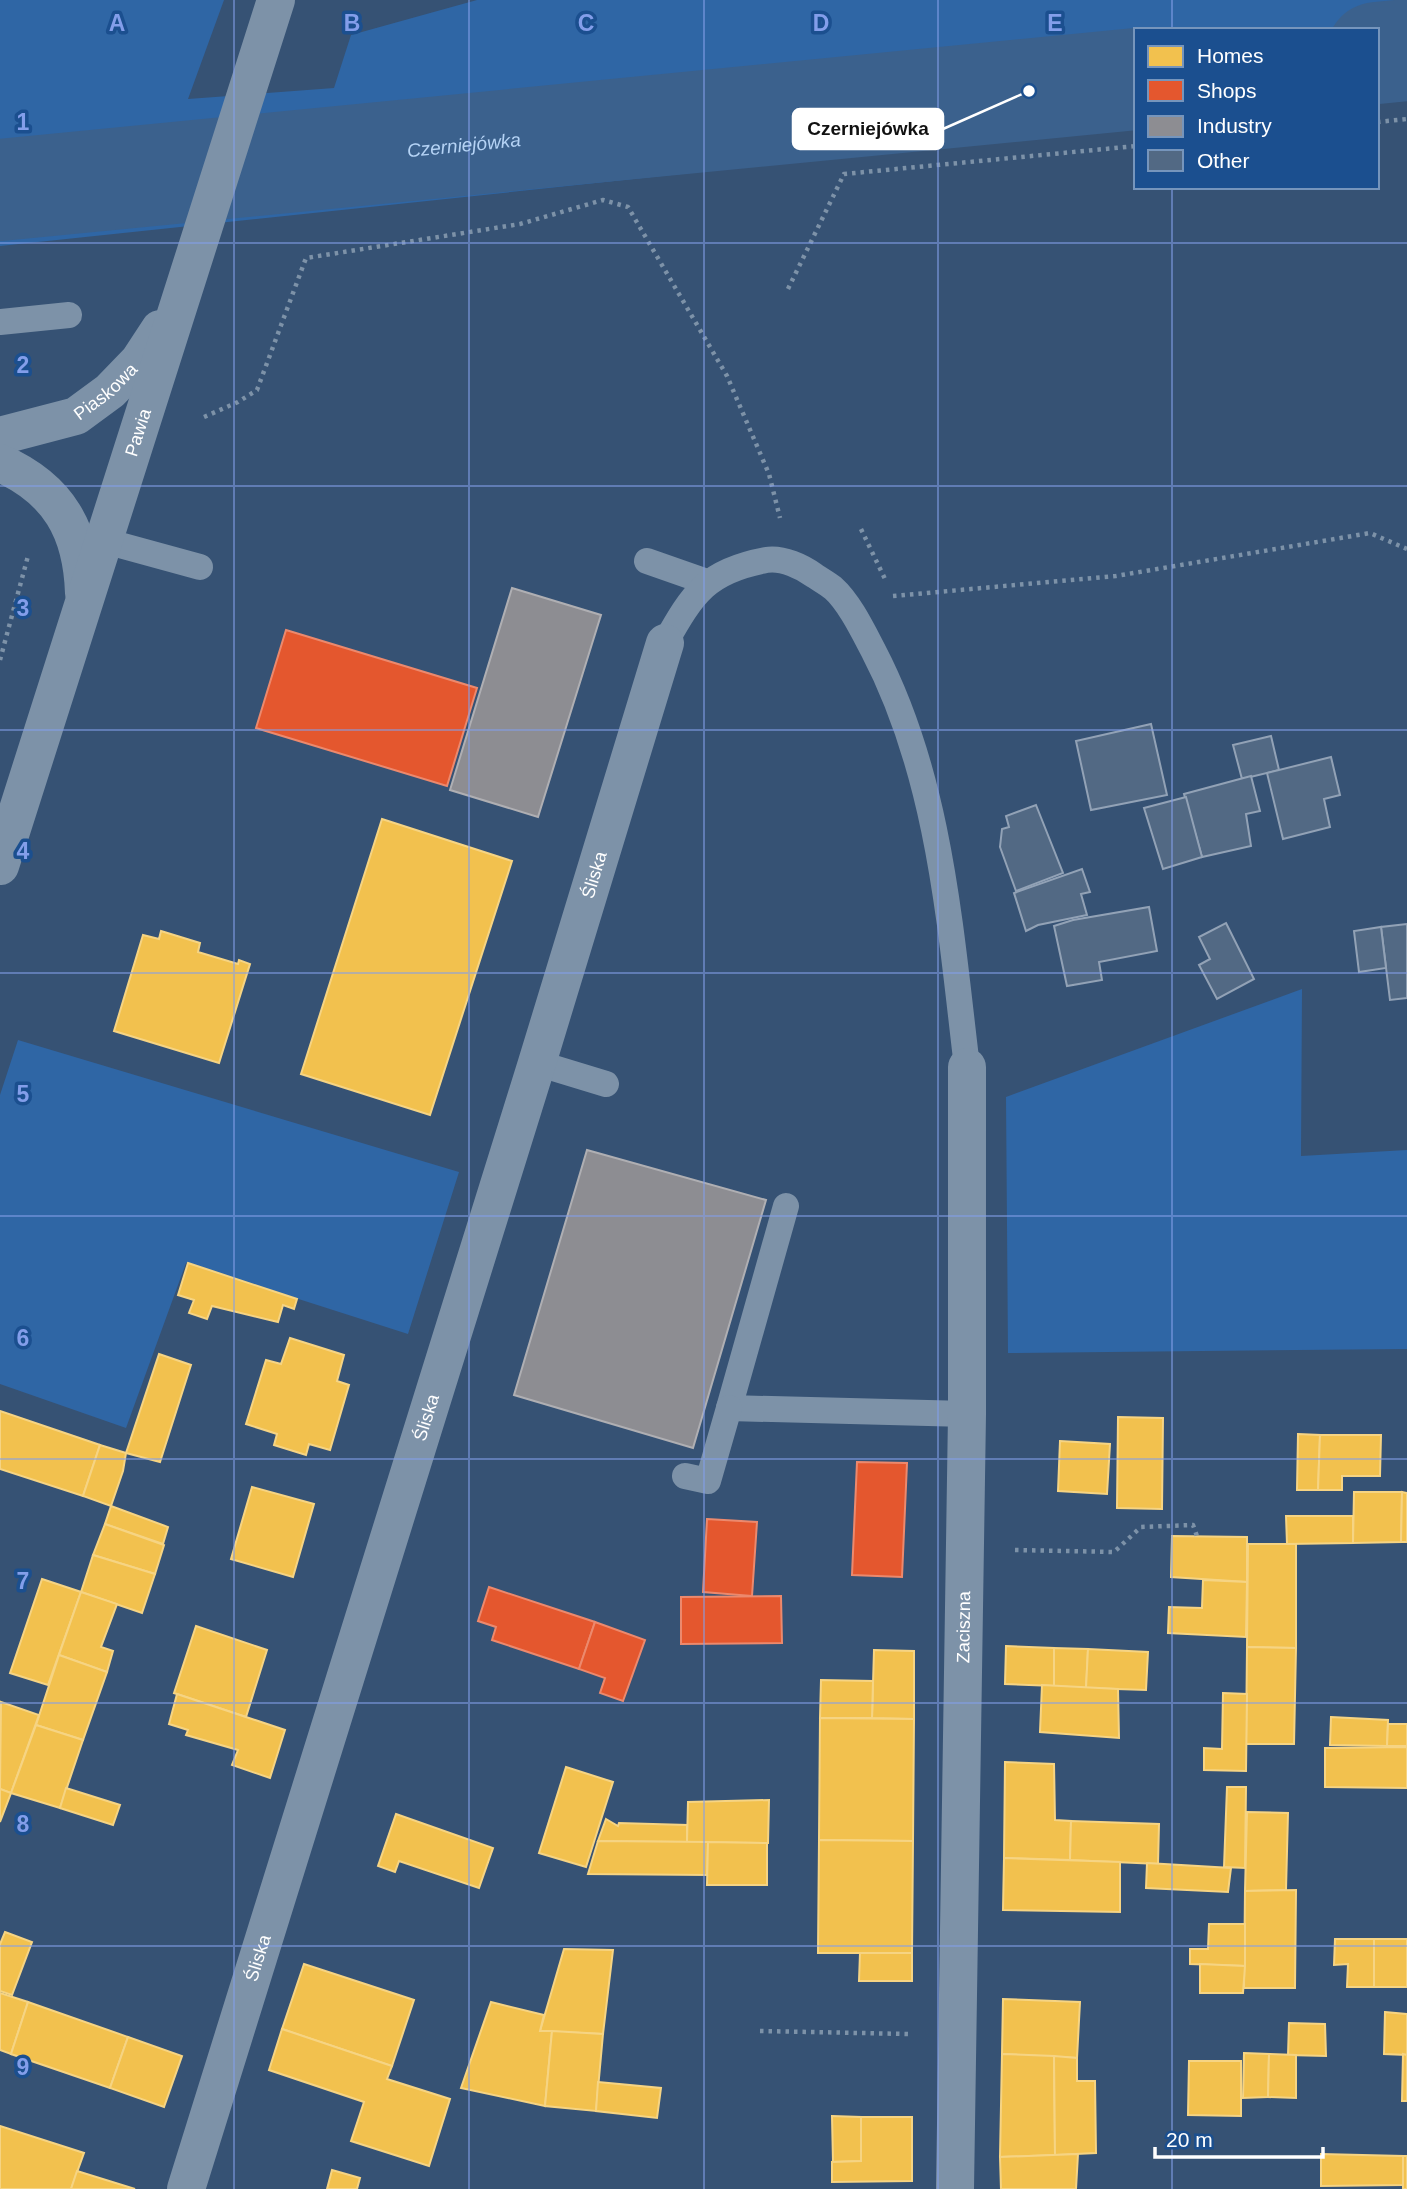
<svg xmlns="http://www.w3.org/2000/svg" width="1407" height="2189" font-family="Arial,sans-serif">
	<rect width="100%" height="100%" fill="#365274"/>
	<g fill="#2f66a5">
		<path d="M0,0H224L188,99L334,88L351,35L477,0H1407V97L1377,100V30H1136V126L0,246Z"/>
		<path d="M1302,989L1301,1156L1407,1150V1349L1008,1353L1006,1097Z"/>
		<path d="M18,1040L459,1172L408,1334L186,1263L126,1428L0,1384V1095Z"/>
	</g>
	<g fill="#f2c14e" stroke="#f6d483" stroke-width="2">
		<path d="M382,819L512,861L430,1115L301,1074Z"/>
		<path d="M161,931L200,943L198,952L238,964L239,960L250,964L219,1063L114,1031L143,935L159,939Z"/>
		<path d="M188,1263L297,1299L294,1309L283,1305L278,1322L212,1306L207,1319L189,1313L194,1300L178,1295Z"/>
		<path d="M290,1338L344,1355L337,1381L349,1385L330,1450L309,1444L306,1455L274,1445L277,1434L246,1424L266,1360L281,1364Z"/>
		<path d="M159,1354L191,1365L160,1462L126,1453Z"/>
		<path d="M0,1411L100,1445L83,1496L0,1469Z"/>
		<path d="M1118,1417L1163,1418L1162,1509L1117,1508Z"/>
		<path d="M1298,1434L1320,1435L1318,1490H1297Z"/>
		<path d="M1320,1435H1381L1380,1476H1342V1490H1318Z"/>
		<path d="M1060,1441L1110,1444L1107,1494L1058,1491Z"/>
		<path d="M100,1445L126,1453L123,1471L111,1506L83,1496Z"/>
		<path d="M252,1487L314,1504L293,1577L231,1559Z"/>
		<path d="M1354,1492H1402L1401,1542L1353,1543Z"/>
		<path d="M1402,1492L1407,1493V1542H1401Z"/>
		<path d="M111,1506L168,1527L163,1544L105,1524Z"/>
		<path d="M1286,1516H1353V1543L1287,1544Z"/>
		<path d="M105,1524L164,1545L155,1574L93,1555Z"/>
		<path d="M1172,1536L1247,1537V1582L1171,1577Z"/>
		<path d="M1248,1544H1296V1648L1247,1647Z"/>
		<path d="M93,1555L155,1574L142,1613L81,1592Z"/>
		<path d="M42,1579L81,1592L48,1685L10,1673Z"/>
		<path d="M1203,1580L1247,1582L1246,1637L1168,1633L1169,1607L1202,1608Z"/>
		<path d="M81,1592L117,1604L101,1647L113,1651L107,1672L59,1655Z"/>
		<path d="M196,1626L267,1650L246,1717L174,1693Z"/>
		<path d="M1006,1646L1054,1648V1686L1005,1684Z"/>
		<path d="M1247,1647L1296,1648L1294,1744H1246Z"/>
		<path d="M1054,1648L1088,1649L1086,1688L1054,1686Z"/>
		<path d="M1088,1649L1148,1652L1146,1690L1086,1688Z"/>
		<path d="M874,1650L914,1651V1719L872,1718Z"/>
		<path d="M59,1655L107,1672L83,1740L36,1725Z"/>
		<path d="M821,1680L873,1681L872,1718H820Z"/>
		<path d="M1042,1685L1118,1689L1119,1738L1040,1732Z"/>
		<path d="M1223,1693L1247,1694L1246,1771L1204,1770V1748L1222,1749Z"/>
		<path d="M177,1694L285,1730L270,1778L232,1765L238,1750L186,1735L188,1730L169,1724Z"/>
		<path d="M1,1702L39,1715L11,1793L0,1789Z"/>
		<path d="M1331,1717L1388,1720L1387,1746L1330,1745Z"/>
		<path d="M820,1718L914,1719L913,1841L819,1840Z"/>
		<path d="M1388,1724H1407V1746H1387Z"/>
		<path d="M36,1725L83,1740L60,1808L11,1793Z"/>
		<path d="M1407,1747V1788L1325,1787V1748Z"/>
		<path d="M1005,1762L1054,1764L1055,1820L1071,1821L1070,1860L1004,1858Z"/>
		<path d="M566,1767L613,1782L586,1867L539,1853Z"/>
		<path d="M1227,1787H1246L1245,1868L1224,1867Z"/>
		<path d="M66,1788L120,1805L113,1825L60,1808Z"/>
		<path d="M0,1789L11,1793L0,1822Z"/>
		<path d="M769,1800L768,1843L687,1842L688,1802Z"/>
		<path d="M1247,1812L1288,1813L1286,1890L1245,1891Z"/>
		<path d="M396,1814L493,1848L479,1888L399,1861L395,1872L378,1866Z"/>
		<path d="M606,1819L618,1826L619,1823L687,1825V1842L598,1841Z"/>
		<path d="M1071,1821L1159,1824L1158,1864L1070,1860Z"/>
		<path d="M819,1840L913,1841L912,1953H818Z"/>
		<path d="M598,1841L708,1842L707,1875L588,1874Z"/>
		<path d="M708,1842L767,1843V1885H707Z"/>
		<path d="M1004,1858L1120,1862V1912L1003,1910Z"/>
		<path d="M1147,1863L1231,1868L1228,1892L1146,1888Z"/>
		<path d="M1296,1890L1295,1988H1244L1245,1891Z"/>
		<path d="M1209,1924H1245V1966L1190,1964V1949H1208Z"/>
		<path d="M5,1932L32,1942L12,1995L0,1991V1944Z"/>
		<path d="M1335,1939H1374V1987H1347L1348,1964L1334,1965Z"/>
		<rect x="1374" y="1939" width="33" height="48"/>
		<path d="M564,1949L613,1950L603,2034L540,2031Z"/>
		<path d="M860,1953H912V1981H859Z"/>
		<path d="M304,1964L414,2000L392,2066L282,2029Z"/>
		<path d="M1200,1964L1245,1966L1243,1993H1200Z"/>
		<path d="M0,1993L28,2002L11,2054L0,2050Z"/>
		<path d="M1003,1999L1080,2002L1077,2058L1002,2054Z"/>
		<path d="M28,2002L128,2037L110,2088L11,2054Z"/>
		<path d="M491,2002L544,2015L540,2031H552L545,2106L461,2088Z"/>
		<path d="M1385,2012L1407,2014V2055L1384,2054Z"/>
		<path d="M1289,2023L1325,2024L1326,2056L1288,2055Z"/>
		<path d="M282,2029L392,2066L387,2079L450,2099L429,2166L351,2141L364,2102L269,2070Z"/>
		<path d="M552,2031L603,2034L596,2111L545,2106Z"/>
		<path d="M128,2037L182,2056L164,2107L110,2088Z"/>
		<path d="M1244,2053L1269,2054L1268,2097L1243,2098Z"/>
		<path d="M1002,2054L1054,2056L1055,2155L1000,2157Z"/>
		<path d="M1269,2054L1296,2055V2098L1268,2097Z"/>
		<path d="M1403,2054L1407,2055V2101H1402Z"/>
		<path d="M1054,2056L1077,2058V2081H1095L1096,2153L1055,2155Z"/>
		<path d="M1189,2061H1241V2116L1188,2115Z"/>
		<path d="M598,2082L661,2088L657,2118L596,2111Z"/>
		<path d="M832,2116L861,2117V2161L833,2162Z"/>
		<path d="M861,2117H912V2181L832,2182V2162L861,2161Z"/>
		<path d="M0,2126L84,2153L71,2189H0Z"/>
		<path d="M1078,2154L1076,2189H1001L1000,2157Z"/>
		<path d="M1321,2154L1403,2156V2185L1321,2186Z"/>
		<rect x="1403" y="2156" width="4" height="33"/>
		<path d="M332,2170L360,2178L357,2189H327Z"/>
		<path d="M77,2171L135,2189H71Z"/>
	</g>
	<g fill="#e4572e" stroke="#ec896d" stroke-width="2">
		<path d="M286,630L477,688L447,786L256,728Z"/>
		<path d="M857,1462L907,1463L902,1577L852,1575Z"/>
		<path d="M707,1519L757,1522L752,1596L703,1592Z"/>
		<path d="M489,1587L595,1622L579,1669L492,1640L496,1627L478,1621Z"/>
		<path d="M781,1596L782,1643L681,1644V1597Z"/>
		<path d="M595,1622L645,1640L623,1701L600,1693L605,1678L579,1669Z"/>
	</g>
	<g fill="#8d8d92" stroke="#afafb3" stroke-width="2">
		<path d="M512,588L601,615L538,817L450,790Z"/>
		<path d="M587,1150L766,1200L693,1448L514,1395Z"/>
	</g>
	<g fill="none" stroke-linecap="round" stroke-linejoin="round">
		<g stroke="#3b618d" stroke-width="102">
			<path d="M1377,53L1407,50"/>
			<path id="s1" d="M0,190L1136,79"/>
		</g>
	</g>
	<g fill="#526984" stroke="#92a2b6" stroke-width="2">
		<path d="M1151,724L1167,795L1091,810L1076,741Z"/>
		<path d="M1271,736L1279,770L1242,779L1233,745Z"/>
		<path d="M1331,757L1340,795L1324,799L1330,827L1283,839L1267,773Z"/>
		<path d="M1251,776L1260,811L1246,814L1251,846L1202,857L1184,794Z"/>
		<path d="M1186,797L1202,857L1163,869L1144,808Z"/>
		<path d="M1036,805L1063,873L1016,891L1000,847L1002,829L1009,827L1006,816Z"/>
		<path d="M1082,869L1090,892L1081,894L1087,915L1038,925L1026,931L1014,893Z"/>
		<path d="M1149,907L1157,951L1099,962L1102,980L1067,986L1054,926L1073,920Z"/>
		<path d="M1226,923L1254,979L1217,999L1199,965L1210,959L1199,937Z"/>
		<path d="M1407,924V998L1390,1000L1381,927Z"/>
		<path d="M1381,927L1386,968L1359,972L1354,931Z"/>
	</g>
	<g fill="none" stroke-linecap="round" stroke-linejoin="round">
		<g stroke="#7d92a8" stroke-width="4.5" stroke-dasharray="3.5 5" stroke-linecap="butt">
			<path d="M1377,122L1407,119"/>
			<path d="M788,289L844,174L1136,146"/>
			<path d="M204,417L238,402L257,390L306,258L520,224L603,200L628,207L727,376L769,474L780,518"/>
			<path d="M861,529L885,579"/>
			<path d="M893,596L1116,576L1370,533L1407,549"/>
			<path d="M0,660L28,556"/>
			<path d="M1015,1550L1114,1552L1141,1527L1193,1525L1197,1536"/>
			<path d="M760,2031L909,2034"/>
		</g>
		<g stroke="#7d92a8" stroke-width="26">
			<path d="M0,322L69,315"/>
			<path d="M105,541L200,567"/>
			<path d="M647,561L707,582"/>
			<path d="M665,643C693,593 707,571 766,560C782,557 803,567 815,576C821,580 828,584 833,588C849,602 863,631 873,650C940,778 950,926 967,1067"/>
			<path d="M537,1063L606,1084"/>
			<path d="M786,1206L729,1408L967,1414"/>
			<path d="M685,1476L708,1481L729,1408"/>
		</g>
		<g stroke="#7d92a8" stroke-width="38">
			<path id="s2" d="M0,436L76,416L110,391L139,361L160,329"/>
			<path d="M0,463C59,489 82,531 84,593"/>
			<path id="s3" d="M0,866L276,0"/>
			<path id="s4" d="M186,2189L537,1063L665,643"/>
			<path id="s5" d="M955,2189L967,1414V1067"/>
		</g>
	</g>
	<path fill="none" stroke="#839eea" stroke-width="2" stroke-opacity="0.55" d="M234,0V2189M469,0V2189M704,0V2189M938,0V2189M1172,0V30M1172,187V2189M0,243H1407M0,486H1407M0,730H1407M0,973H1407M0,1216H1407M0,1459H1407M0,1703H1407M0,1946H1407"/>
	<g text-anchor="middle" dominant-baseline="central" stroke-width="7" stroke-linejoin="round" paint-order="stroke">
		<g font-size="18" fill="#fff" stroke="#1b4f8f">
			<text stroke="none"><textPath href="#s2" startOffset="117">Piaskowa</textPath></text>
			<text stroke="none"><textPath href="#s3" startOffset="455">Pawia</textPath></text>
			<text stroke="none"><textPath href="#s4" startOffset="1376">Śliska</textPath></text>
			<text stroke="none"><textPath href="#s4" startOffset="808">Śliska</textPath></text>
			<text stroke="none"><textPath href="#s5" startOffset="562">Zaciszna</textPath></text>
			<text stroke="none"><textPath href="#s4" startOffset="242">Śliska</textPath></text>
		</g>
		<g font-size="19" font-style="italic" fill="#b5d3f5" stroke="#1b4f8f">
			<text stroke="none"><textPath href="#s1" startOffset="466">Czerniejówka</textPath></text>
		</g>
	</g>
	<g font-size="23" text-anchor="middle" font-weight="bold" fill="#839eea" stroke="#1b4f8f" stroke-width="7" stroke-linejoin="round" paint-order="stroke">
		<text x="117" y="31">A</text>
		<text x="352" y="31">B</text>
		<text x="586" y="31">C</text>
		<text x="821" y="31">D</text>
		<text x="1055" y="31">E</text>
		<text x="23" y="130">1</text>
		<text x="23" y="373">2</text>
		<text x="23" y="616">3</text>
		<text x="23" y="859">4</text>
		<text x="23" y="1102">5</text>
		<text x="23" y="1346">6</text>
		<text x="23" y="1589">7</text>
		<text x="23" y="1832">8</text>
		<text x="23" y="2075">9</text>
	</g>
	<path fill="none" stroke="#fff" stroke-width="2.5" d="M1029 91L943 129"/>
	<circle fill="#fff" stroke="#1b4f8f" stroke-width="2.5" cx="1029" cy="91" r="7"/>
	<rect fill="#fff" stroke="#fff" stroke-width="2.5" x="793" y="109" width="150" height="40" rx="7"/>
	<g font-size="19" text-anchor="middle" font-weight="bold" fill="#111">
		<text x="868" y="135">Czerniejówka</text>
	</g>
	<rect x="1134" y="28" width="245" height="161" fill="#1b4f8f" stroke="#7695bc" stroke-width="2"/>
	<rect x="1148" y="46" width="35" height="21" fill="#f2c14e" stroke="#7695bc" stroke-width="2"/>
	<text x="1197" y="63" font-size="21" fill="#ffffff">Homes</text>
	<rect x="1148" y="80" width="35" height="21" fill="#e4572e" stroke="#7695bc" stroke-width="2"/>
	<text x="1197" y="98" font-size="21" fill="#ffffff">Shops</text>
	<rect x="1148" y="116" width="35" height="21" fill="#8d8d92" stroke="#7695bc" stroke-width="2"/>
	<text x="1197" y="133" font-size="21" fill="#ffffff">Industry</text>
	<rect x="1148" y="150" width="35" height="21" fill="#526984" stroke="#7695bc" stroke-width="2"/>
	<text x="1197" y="168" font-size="21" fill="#ffffff">Other</text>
	<path d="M1155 2147v10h168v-10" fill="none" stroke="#ffffff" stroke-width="3.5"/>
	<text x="1166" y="2147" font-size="21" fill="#ffffff" stroke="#1b4f8f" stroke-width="5" paint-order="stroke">20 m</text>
</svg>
